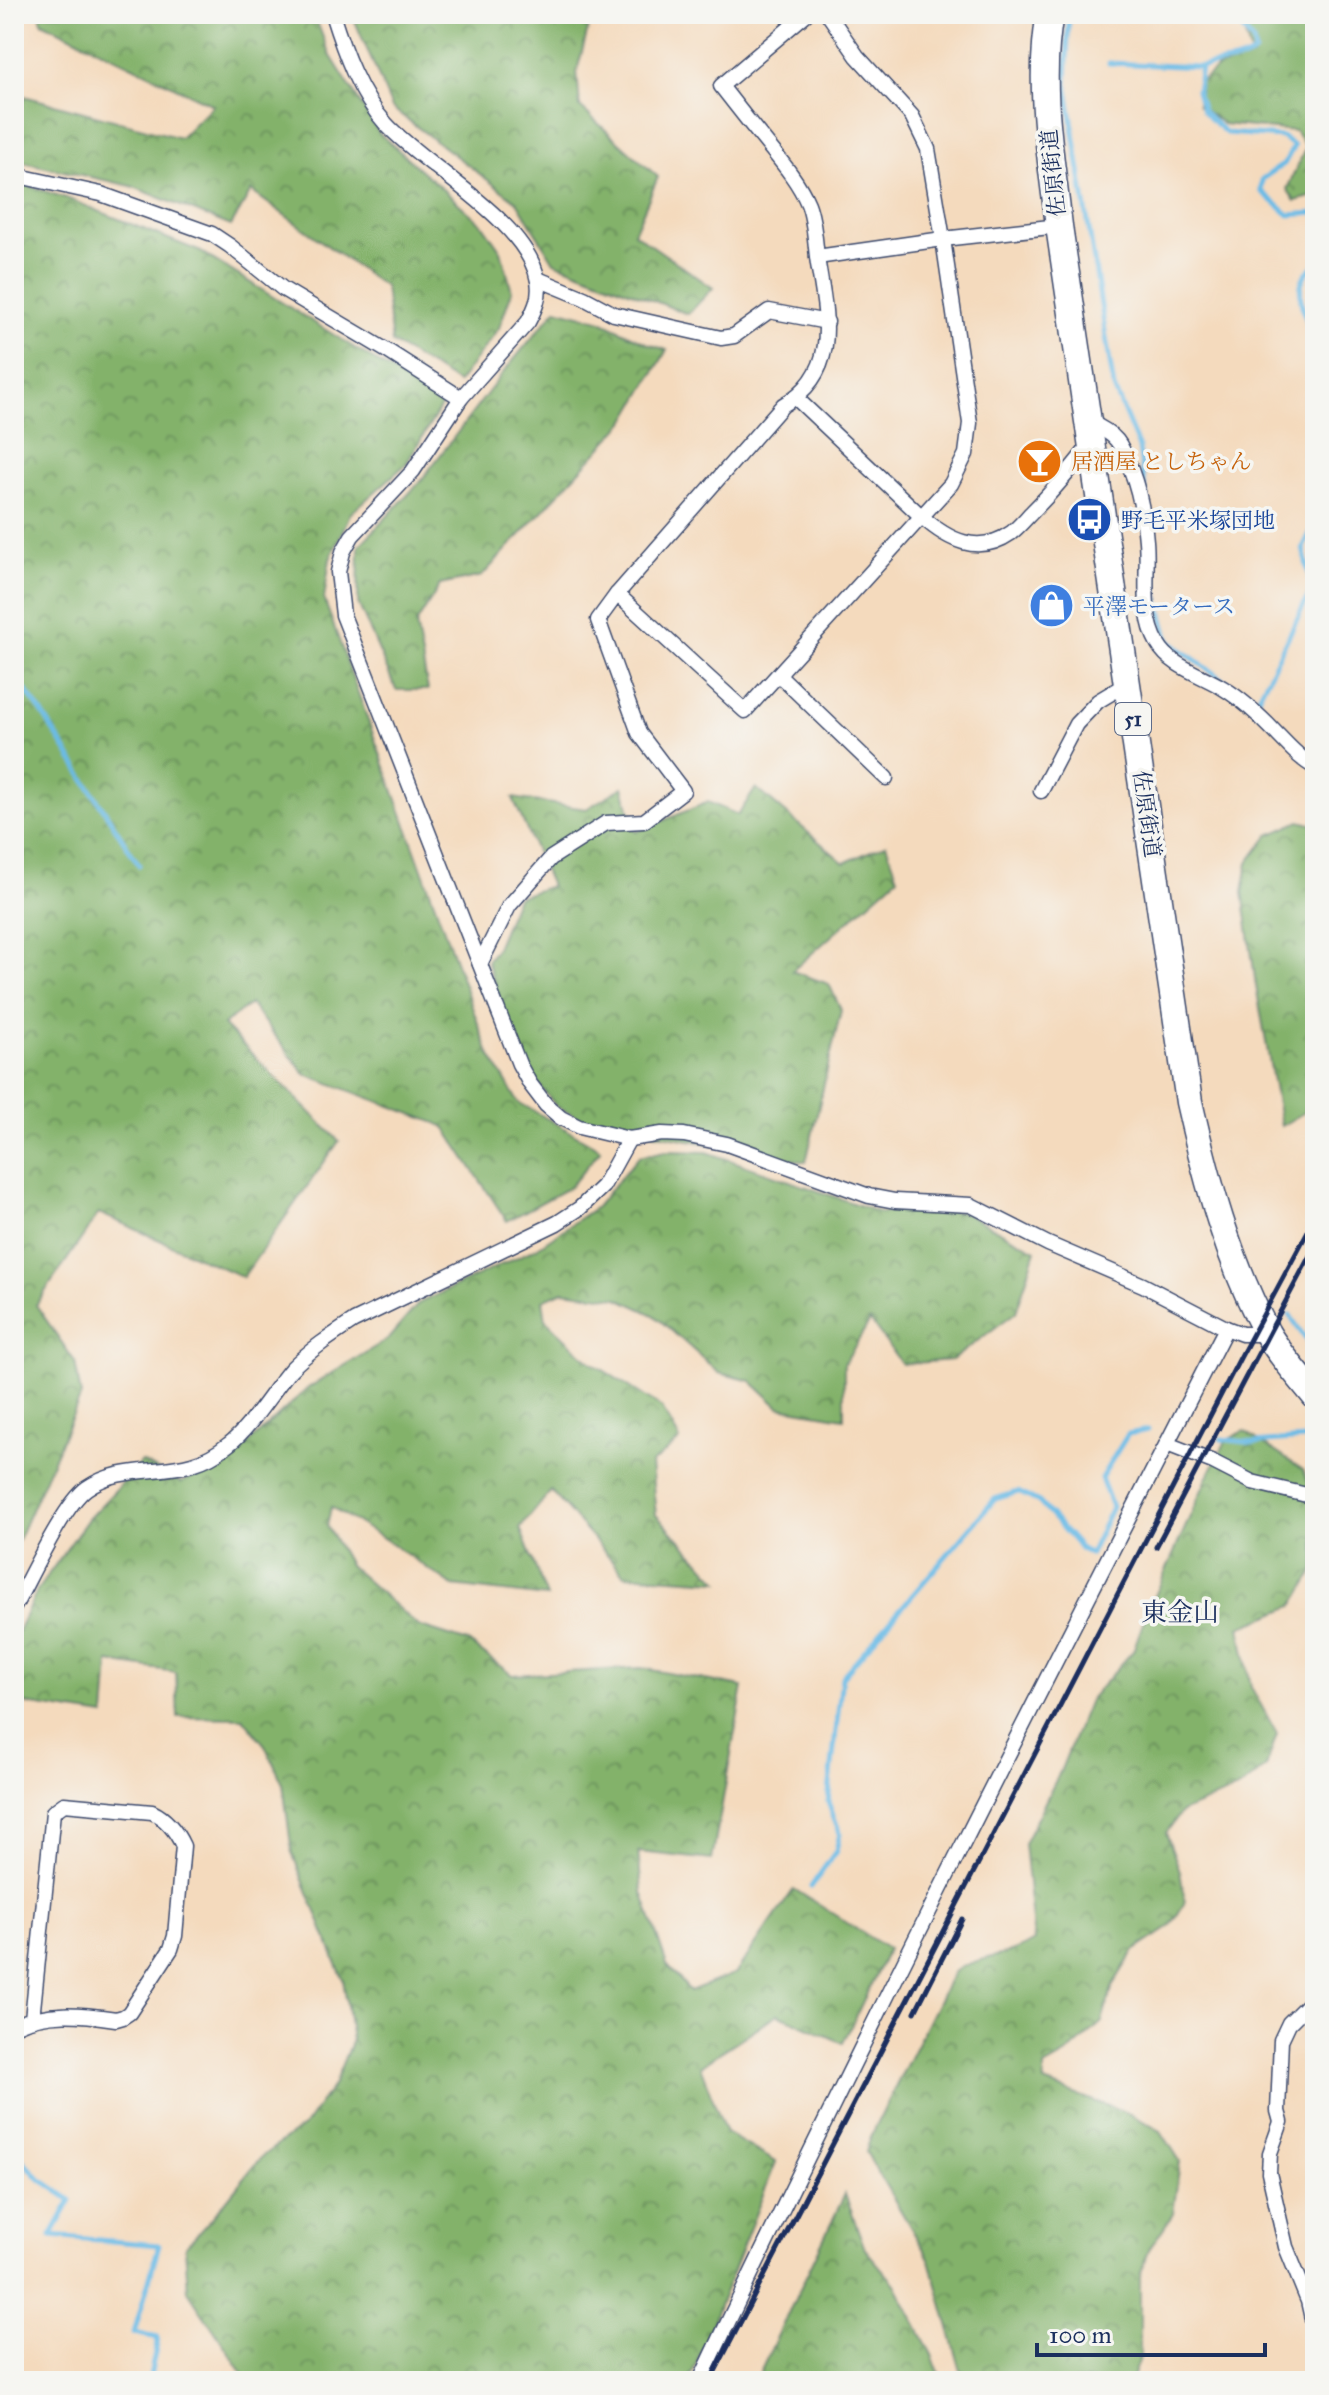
<svg xmlns="http://www.w3.org/2000/svg" width="1329" height="2395" font-family="'IM FELL Great Primer','Noto Serif JP',serif">
	<defs>
		<pattern id="forest-crowns" width="20" height="18" patternUnits="userSpaceOnUse" patternTransform="scale(2)"><rect width="20" height="18" fill="#83b26b"/><path d="M2 6a3 3 0 1 1 6 0M12 15a3 3 0 1 1 6 0" fill="none" stroke="#6a915b"/></pattern>
	</defs>
	<rect width="100%" height="100%" fill="#f6f6f2"/>
	<filter id="ink" filterUnits="userSpaceOnUse"><feTurbulence type="fractalNoise" baseFrequency=".0125" numOctaves="2"/><feDisplacementMap in="SourceGraphic" scale="16" xChannelSelector="R" yChannelSelector="G"/><feConvolveMatrix kernelMatrix="1 2 1 2 8 2 1 2 1" color-interpolation-filters="sRGB"/></filter>
	<filter id="wash" filterUnits="userSpaceOnUse"><feTurbulence type="fractalNoise" baseFrequency=".006" numOctaves="4" result="noise"/><feDisplacementMap in="SourceGraphic" scale="32" xChannelSelector="R" yChannelSelector="G"/><feGaussianBlur stdDeviation="1.8" result="paint"/><feColorMatrix in="noise" values="0 0 0 0 0 0 0 0 0 0 0 0 0 0 0 0 0 1.4 0 .05"/><feComposite in="paint" operator="in"/></filter>
	<g filter="url(#wash)">
		<rect width="100%" height="100%" fill="#f4dabd"/>
		<g fill="url(#forest-crowns)" stroke="#4f7064" stroke-width="2">
			<path d="M40,14H314L329,53L379,133L483,225L501,251L512,291L499,328L458,383L392,343L385,287L251,191L231,226L131,186L14,160V115L24,96L180,138L213,105L42,22Z"/>
			<path d="M352,14H592L577,71L580,107L658,177L634,233L713,288L688,314L554,262L517,202L392,108Z"/>
			<path d="M1238,14H1315V196L1295,201L1287,189L1306,147L1295,131L1223,124L1198,105L1200,82L1217,68L1252,57Z"/>
			<path d="M14,181L66,198L201,252L443,403L406,464L350,514L330,559L324,599L488,1051L518,1102L601,1149L570,1187L507,1221L444,1126L305,1074L250,1004L223,1025L339,1141L243,1277L99,1213L36,1305L75,1362L81,1396L14,1549Z"/>
			<path d="M556,309L599,320L646,343L667,350L625,422L482,576L440,585L416,624L428,690H396L358,603L359,546L419,483L502,374Z"/>
			<path d="M623,787L636,832L708,802L738,815L756,788L844,863L886,844L898,877L792,971L829,984L841,1010L806,1162L588,1121L557,1107L519,1060L487,961L495,950L517,897L551,886L513,798L586,809Z"/>
			<path d="M1300,821L1315,825V1106L1281,1126L1256,986L1243,892L1248,863L1269,835Z"/>
			<path d="M666,1151L707,1152L881,1213L925,1207L965,1213L1036,1250L1016,1312L952,1360L902,1364L870,1321L844,1364V1418L779,1407L751,1381L719,1373L654,1315L618,1298L563,1291L543,1300L546,1320L588,1360L662,1408L680,1440L651,1464L656,1515L719,1581L625,1575L551,1491L520,1528L547,1597L453,1586L386,1540L331,1507L327,1526L349,1565L418,1626L468,1642L512,1675L641,1668L743,1687L712,1860L638,1852L642,1892L667,1965L690,1991L736,1973L794,1889L888,1949L843,2043L778,2014L700,2066L726,2133L776,2162L694,2369L687,2381H248L188,2291L185,2247L212,2218L261,2157L304,2126L334,2084L352,2040L343,1979L292,1853L283,1784L265,1745L243,1718L178,1717L176,1672L109,1662L105,1716L20,1703L14,1708V1639L38,1589L88,1519L142,1462L181,1483L238,1453L308,1388L388,1339L419,1303L535,1249L596,1207L639,1156Z"/>
			<path d="M1244,1431L1303,1470L1315,1496V1570L1293,1606L1240,1627L1251,1687L1277,1734L1266,1767L1240,1788L1181,1812L1166,1833L1180,1871L1185,1902L1170,1927L1134,1951L1113,1985L1102,2022L1067,2054L1044,2067V2083L1130,2114L1161,2131L1180,2161L1173,2214L1150,2248L1140,2275V2355L1131,2381H996L961,2371L930,2260L866,2152L871,2136L953,1972C978,1955 1007,1959 1034,1941L1024,1844L1060,1772L1089,1700L1133,1651L1143,1623L1207,1478L1226,1441Z"/>
			<path d="M845,2194L865,2249L895,2284L932,2355L942,2381H756Z"/>
		</g>
		<g fill="none" stroke-linecap="round" stroke-linejoin="round">
			<g stroke="#6bbbe6" stroke-width="5">
				<path d="M1069,14L1066,82L1114,388L1139,448L1146,496"/>
				<path d="M1230,14L1253,42L1255,52C1241,63 1218,63 1201,67L1197,91L1203,111L1216,124L1226,133L1282,137L1294,146L1284,164L1262,179L1261,191L1289,215L1315,213"/>
				<path d="M1109,63L1201,67"/>
				<path d="M1315,265C1313,267 1306,273 1305,275C1295,290 1303,320 1315,332"/>
				<path d="M1153,559L1157,597L1169,641L1226,682"/>
				<path d="M1312,589L1303,548L1315,523"/>
				<path d="M14,675L41,711L139,865"/>
				<path d="M1241,692L1256,702L1312,589L1315,591"/>
				<path d="M1290,1315L1315,1354"/>
				<path d="M1221,1439L1254,1443L1305,1439"/>
				<path d="M811,1887L836,1851L840,1833L828,1802L842,1677L995,1499L1018,1492L1039,1502L1080,1548L1090,1554L1112,1507L1101,1478L1128,1434L1148,1430"/>
				<path d="M20,2157L40,2179L71,2200L51,2236L159,2245L134,2333L158,2338L149,2381"/>
			</g>
		</g>
	</g>
	<g filter="url(#ink)">
		<g fill="none" stroke-linecap="round" stroke-linejoin="round">
			<defs>
				<g id="street">
					<path d="M332,14C344,52 359,94 386,124C426,168 528,221 538,281C541,296 535,309 528,322L461,398L413,471L352,536L343,552L338,572L343,615L519,1064L530,1084L546,1105L561,1118L579,1127L629,1139L662,1134L684,1135L727,1144L869,1196L895,1201L971,1205L1048,1244L1143,1285L1226,1328L1242,1334H1268"/>
					<path d="M14,175L101,194L212,234L230,246L283,289L389,352L461,398"/>
					<path d="M817,257L943,239L1059,226"/>
					<path d="M538,279L584,298L614,314L721,338L734,336L769,311L827,322"/>
					<path d="M796,398L922,517C948,540 978,556 1011,533C1019,527 1026,518 1033,511C1054,490 1072,468 1090,445"/>
					<path d="M1089,422C1117,434 1121,443 1131,470C1140,493 1144,517 1146,541C1149,574 1140,613 1158,644C1170,666 1202,675 1223,688C1243,700 1262,718 1278,735C1290,747 1301,760 1315,767"/>
					<path d="M617,594L745,711L951,484L966,454L970,423L943,239L928,149L912,116L857,56L828,14"/>
					<path d="M779,675L886,778"/>
					<path d="M1041,791L1076,724L1098,701L1128,683"/>
					<path d="M480,964L509,906L551,858L606,823L644,821L683,791L639,733L598,620L617,594L783,405C840,373 827,318 818,264C815,245 815,222 808,204C798,180 779,159 763,139C749,122 735,104 721,86L806,14"/>
					<path d="M1167,1444L1213,1462L1252,1482L1315,1497"/>
					<path d="M14,1607C29,1580 64,1504 87,1488C118,1466 158,1474 192,1464C206,1460 218,1453 229,1444C250,1428 273,1390 291,1369C310,1350 331,1336 354,1321L557,1223L580,1208L603,1186L629,1139"/>
					<path d="M1315,1997L1289,2023L1281,2040L1278,2111L1281,2122L1270,2153L1269,2173L1286,2247L1308,2301L1315,2332"/>
					<path d="M14,2026C47,2010 81,2014 116,2019L123,2017L129,2013L171,1949L175,1936L183,1846C176,1831 167,1819 152,1812L64,1804L53,1812L32,2019"/>
					<path d="M700,2381C868,2026 1047,1677 1226,1328"/>
				</g>
				<path id="highway" d="M1050,14C1037,84 1051,157 1059,226L1189,1102C1207,1181 1228,1260 1267,1333C1280,1355 1299,1376 1315,1396"/>
			</defs>
			<use href="#street" stroke="#3c496c" stroke-width="17"/>
			<use href="#highway" stroke="#3c496c" stroke-width="29"/>
			<use href="#street" stroke="#fff" stroke-width="14"/>
			<use href="#highway" stroke="#fff" stroke-width="26"/>
			<g stroke="#1b2f5e" stroke-width="5">
				<path d="M1156,1547L1315,1246"/>
				<path d="M915,2012L962,1919"/>
				<path d="M710,2381L1240,1358L1315,1218"/>
			</g>
		</g>
	</g>
	<defs>
		<symbol id="bar-disc" viewBox="-11 -11 22 22"><circle r="9.5" fill="#e8710a" stroke="#f6f6f2"/><path d="M-6-5H6L.8 .8V4.5H3.5V6h-7V4.5H-.8V.8Z" fill="#fff"/></symbol>
		<symbol id="bus-disc" viewBox="-11 -11 22 22"><circle r="9.5" fill="#1a4fb4" stroke="#f6f6f2"/><path d="M-5-6H5V4H4V6H2V4H-2V6H-4V4H-5ZM-3.5-4V0h7V-4ZM-3.5 1.2v1.5H-2V1.2ZM2 1.2v1.5H3.5V1.2Z" fill="#fff"/></symbol>
		<symbol id="shop-disc" viewBox="-11 -11 22 22"><circle r="9.5" fill="#3f7fe0" stroke="#f6f6f2"/><path d="M-5-2.5h2.3a2.7 3.5 0 0 1 5.4 0H5L5.5 6h-11ZM-1.5-2.5h3a1.5 2.3 0 0 0-3 0Z" fill="#fff"/></symbol>
	</defs>
	<g fill-rule="evenodd">
		<use href="#bar-disc" x="1014" y="436" width="51" height="51"/>
		<use href="#bus-disc" x="1064" y="494" width="51" height="51"/>
		<use href="#shop-disc" x="1026" y="580" width="51" height="51"/>
	</g>
	<g text-anchor="middle" dominant-baseline="central" stroke-width="7" stroke-linejoin="round" paint-order="stroke">
		<rect fill="#f6f6f2" stroke="#5d6b8a" stroke-width="2" x="1115" y="703" width="36" height="32" rx="6"/>
		<g font-size="20" font-weight="bold" fill="#1b2f5e">
			<text x="1133" y="719">51</text>
		</g>
		<g font-size="22" fill="#1b2f5e" stroke="#f6f6f2">
			<text transform="translate(1053 173) rotate(-96)">佐原街道</text>
			<text transform="translate(1147 814) rotate(82)">佐原街道</text>
		</g>
		<g font-size="22" fill="#c56008" stroke="#f6f6f2" text-anchor="start">
			<text x="1071" y="461">居酒屋 としちゃん</text>
		</g>
		<g font-size="22" fill="#164399" stroke="#f6f6f2" text-anchor="start">
			<text x="1121" y="520">野毛平米塚団地</text>
		</g>
		<g font-size="22" fill="#366cbe" stroke="#f6f6f2" text-anchor="start">
			<text x="1083" y="606">平澤モータース</text>
		</g>
		<g font-size="26" fill="#1b2f5e" stroke="#f6f6f2">
			<text x="1180" y="1612">東金山</text>
		</g>
	</g>
	<rect width="1329" height="2395" fill="none" stroke="#f6f6f2" stroke-width="48"/>
	<path d="M1037 2343v12h228v-12" fill="none" stroke="#1b2f5e" stroke-width="4"/>
	<text x="1049" y="2343" font-size="24" fill="#1b2f5e" stroke="#f6f6f2" stroke-width="6" paint-order="stroke">100 m</text>
</svg>
